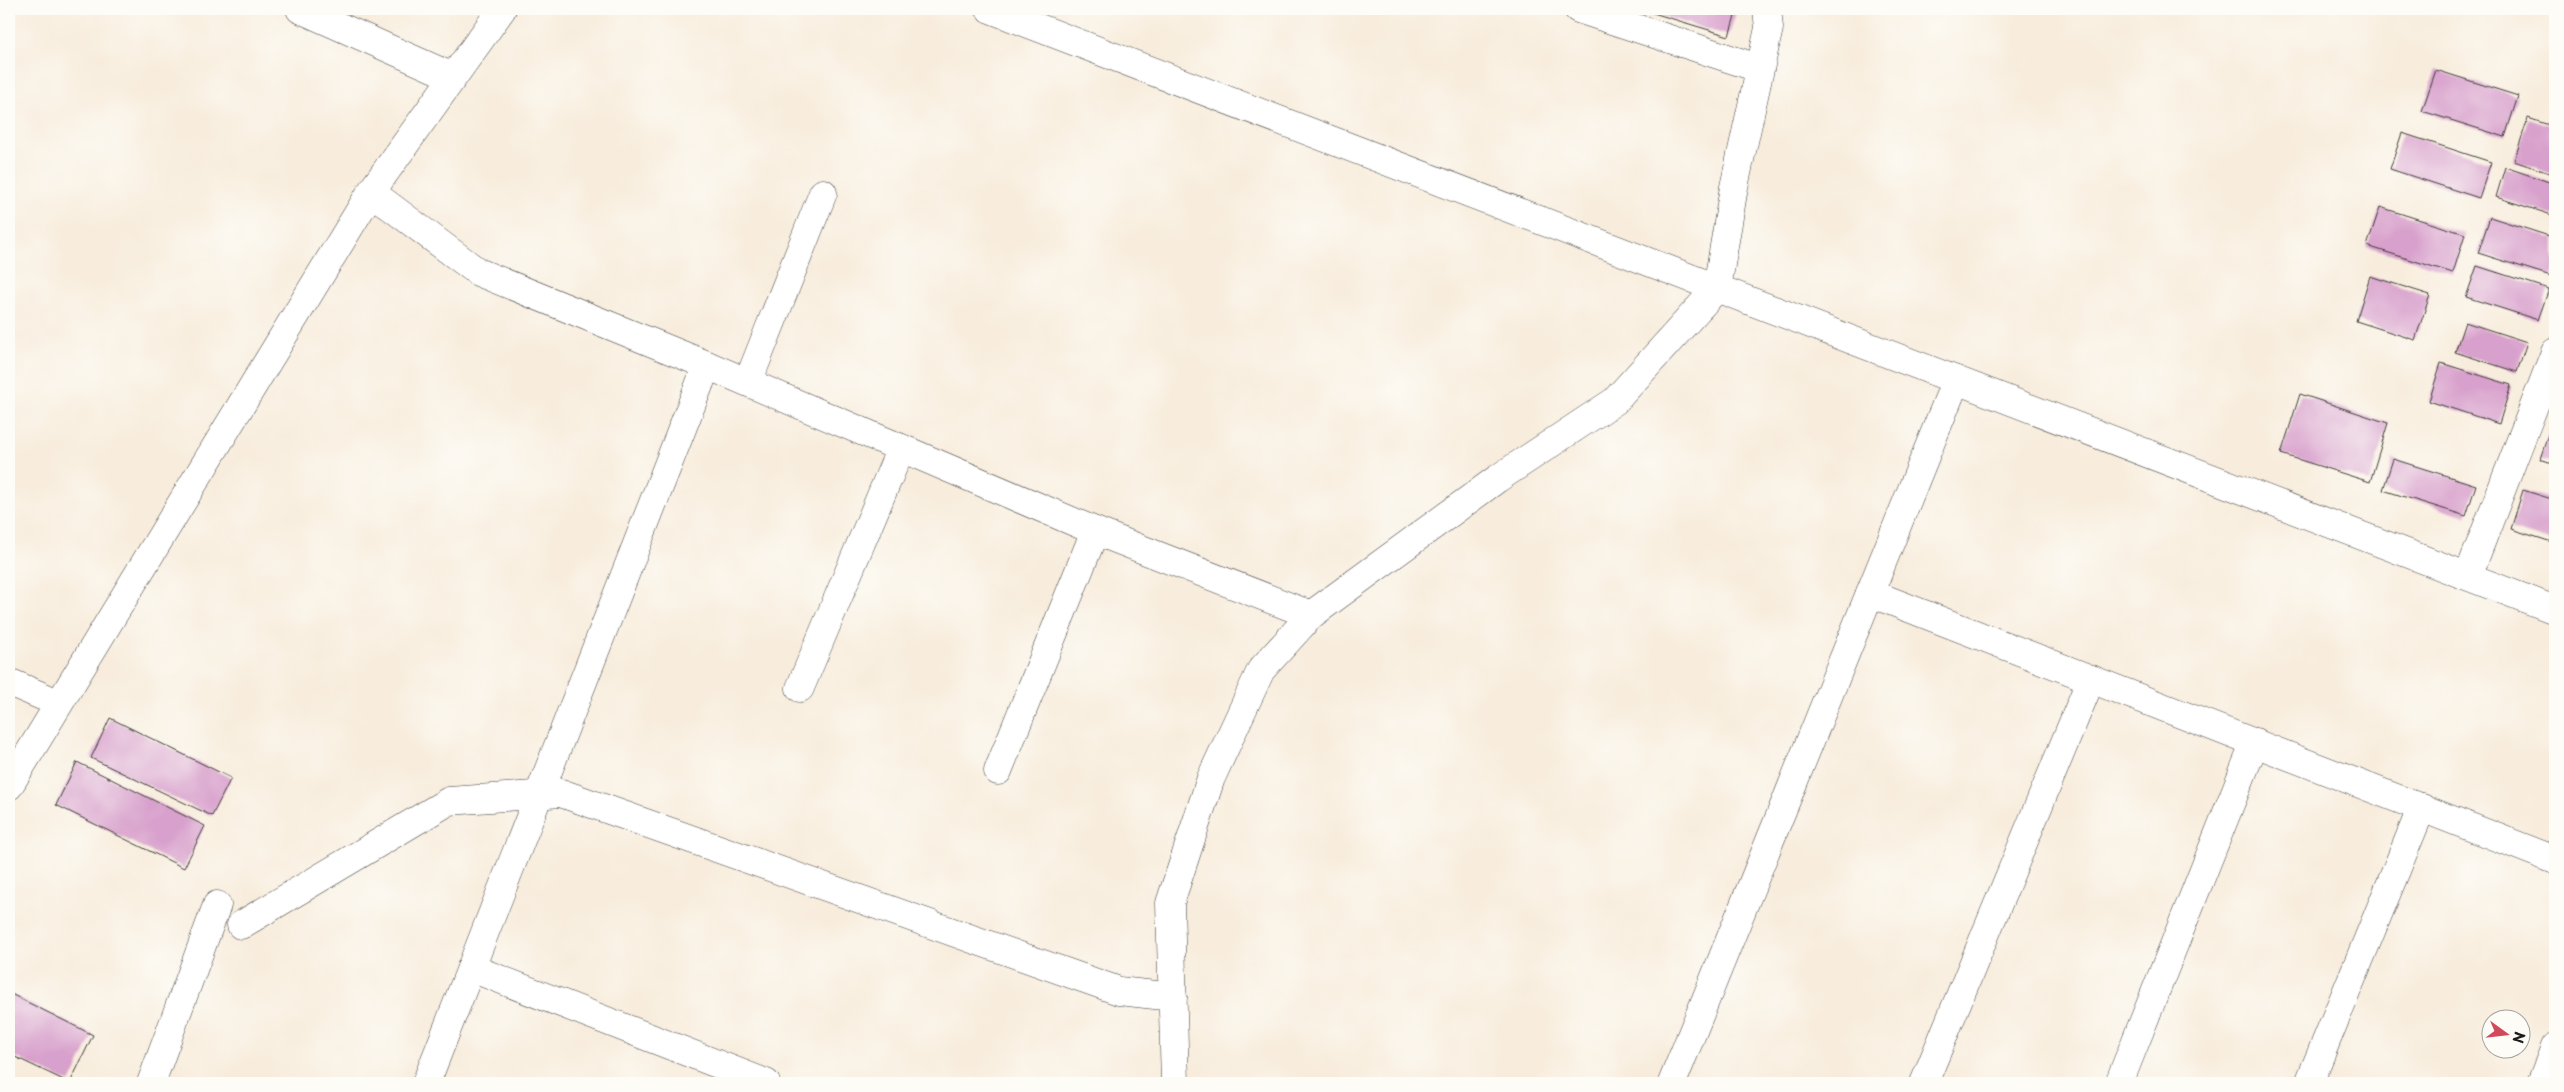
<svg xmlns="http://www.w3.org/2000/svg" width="2564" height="1092" font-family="'Playpen Sans',sans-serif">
	<rect width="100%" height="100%" fill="#fdfcf7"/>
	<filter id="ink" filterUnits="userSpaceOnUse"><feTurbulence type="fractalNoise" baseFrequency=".02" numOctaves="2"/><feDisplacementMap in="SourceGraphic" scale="10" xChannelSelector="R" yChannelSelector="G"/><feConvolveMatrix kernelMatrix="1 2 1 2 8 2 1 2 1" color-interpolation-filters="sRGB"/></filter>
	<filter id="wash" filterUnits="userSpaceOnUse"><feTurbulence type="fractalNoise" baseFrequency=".0096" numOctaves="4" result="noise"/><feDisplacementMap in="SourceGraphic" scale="20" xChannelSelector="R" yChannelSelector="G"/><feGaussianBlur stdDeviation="1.12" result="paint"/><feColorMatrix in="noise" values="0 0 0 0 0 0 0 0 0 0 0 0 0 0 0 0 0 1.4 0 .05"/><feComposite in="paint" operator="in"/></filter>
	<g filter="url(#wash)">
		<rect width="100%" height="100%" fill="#f8eddd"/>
		<g id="blocks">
			<g fill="#d8a0cc">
				<path d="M1640,9H1737L1729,36Z"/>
				<path d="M2436,70L2518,96L2505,137L2422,111Z"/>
				<path d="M2528,118L2555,127V175L2514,161Z"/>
				<path d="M2402,133L2491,162L2479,198L2390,169Z"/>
				<path d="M2505,167L2555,184V216L2496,197Z"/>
				<path d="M2380,207L2465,234L2453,273L2367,246Z"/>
				<path d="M2490,217L2555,238V265L2551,276L2478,253Z"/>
				<path d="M2477,266L2549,289L2538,320L2466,297Z"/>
				<path d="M2370,276L2430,295L2415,340L2356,321Z"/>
				<path d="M2465,322L2527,342L2517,372L2455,352Z"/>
				<path d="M2441,363L2511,385L2499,424L2429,401Z"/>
				<path d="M2300,394L2388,423L2370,482L2281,454Z"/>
				<path d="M2553,420H2555V464L2540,459Z"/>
				<path d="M2393,459L2476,485L2466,516L2383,490Z"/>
				<path d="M2523,490L2555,500V543L2511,529Z"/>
				<path d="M110,718L231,778L212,816L91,758Z"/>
				<path d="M77,762L205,826L184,868L56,805Z"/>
				<path d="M9,993L93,1035L70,1083L9,1054Z"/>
			</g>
		</g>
	</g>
	<g filter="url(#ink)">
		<use href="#blocks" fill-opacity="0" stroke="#3d3b39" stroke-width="1"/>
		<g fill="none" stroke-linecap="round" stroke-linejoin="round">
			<defs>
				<g id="minor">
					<path d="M300,9L453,77"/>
					<path d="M990,9L2555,610"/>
					<path d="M1578,9L1758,68"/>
					<path d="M371,192L478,272L707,365L1095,531L1311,615"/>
					<path d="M748,382L823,193"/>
					<path d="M2468,576L2555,352"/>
					<path d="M1870,593L2555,860"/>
					<path d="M9,682L58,703"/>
					<path d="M800,688L901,448"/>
					<path d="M998,771L1095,531"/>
					<path d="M9,786L371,192L502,9"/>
					<path d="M241,925L449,801L561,793L1119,991L1173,997"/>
					<path d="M471,968L766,1083"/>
					<path d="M151,1083L217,905"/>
					<path d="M426,1083L707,365"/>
					<path d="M1175,1083L1170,903L1211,778L1261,670L1311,615L1497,479L1615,401L1717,288L1734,187L1769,28L1767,9"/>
					<path d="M1672,1083L1956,380"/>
					<path d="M1924,1083L2091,679"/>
					<path d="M2119,1083L2255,742"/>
					<path d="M2309,1083L2422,807"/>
					<path d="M2541,1083L2555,1047"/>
				</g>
			</defs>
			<use href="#minor" stroke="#3d3b39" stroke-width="29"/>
			<use href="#minor" stroke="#fff" stroke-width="28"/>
		</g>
	</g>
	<rect width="2564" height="1092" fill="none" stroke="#fdfcf7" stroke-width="30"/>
	<g transform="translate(2506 1034) rotate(105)"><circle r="24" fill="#fdfcf7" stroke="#a3a29f"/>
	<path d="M0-4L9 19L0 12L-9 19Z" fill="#d1495b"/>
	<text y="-8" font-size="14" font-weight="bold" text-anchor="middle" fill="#1c1c1c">N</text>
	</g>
</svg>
